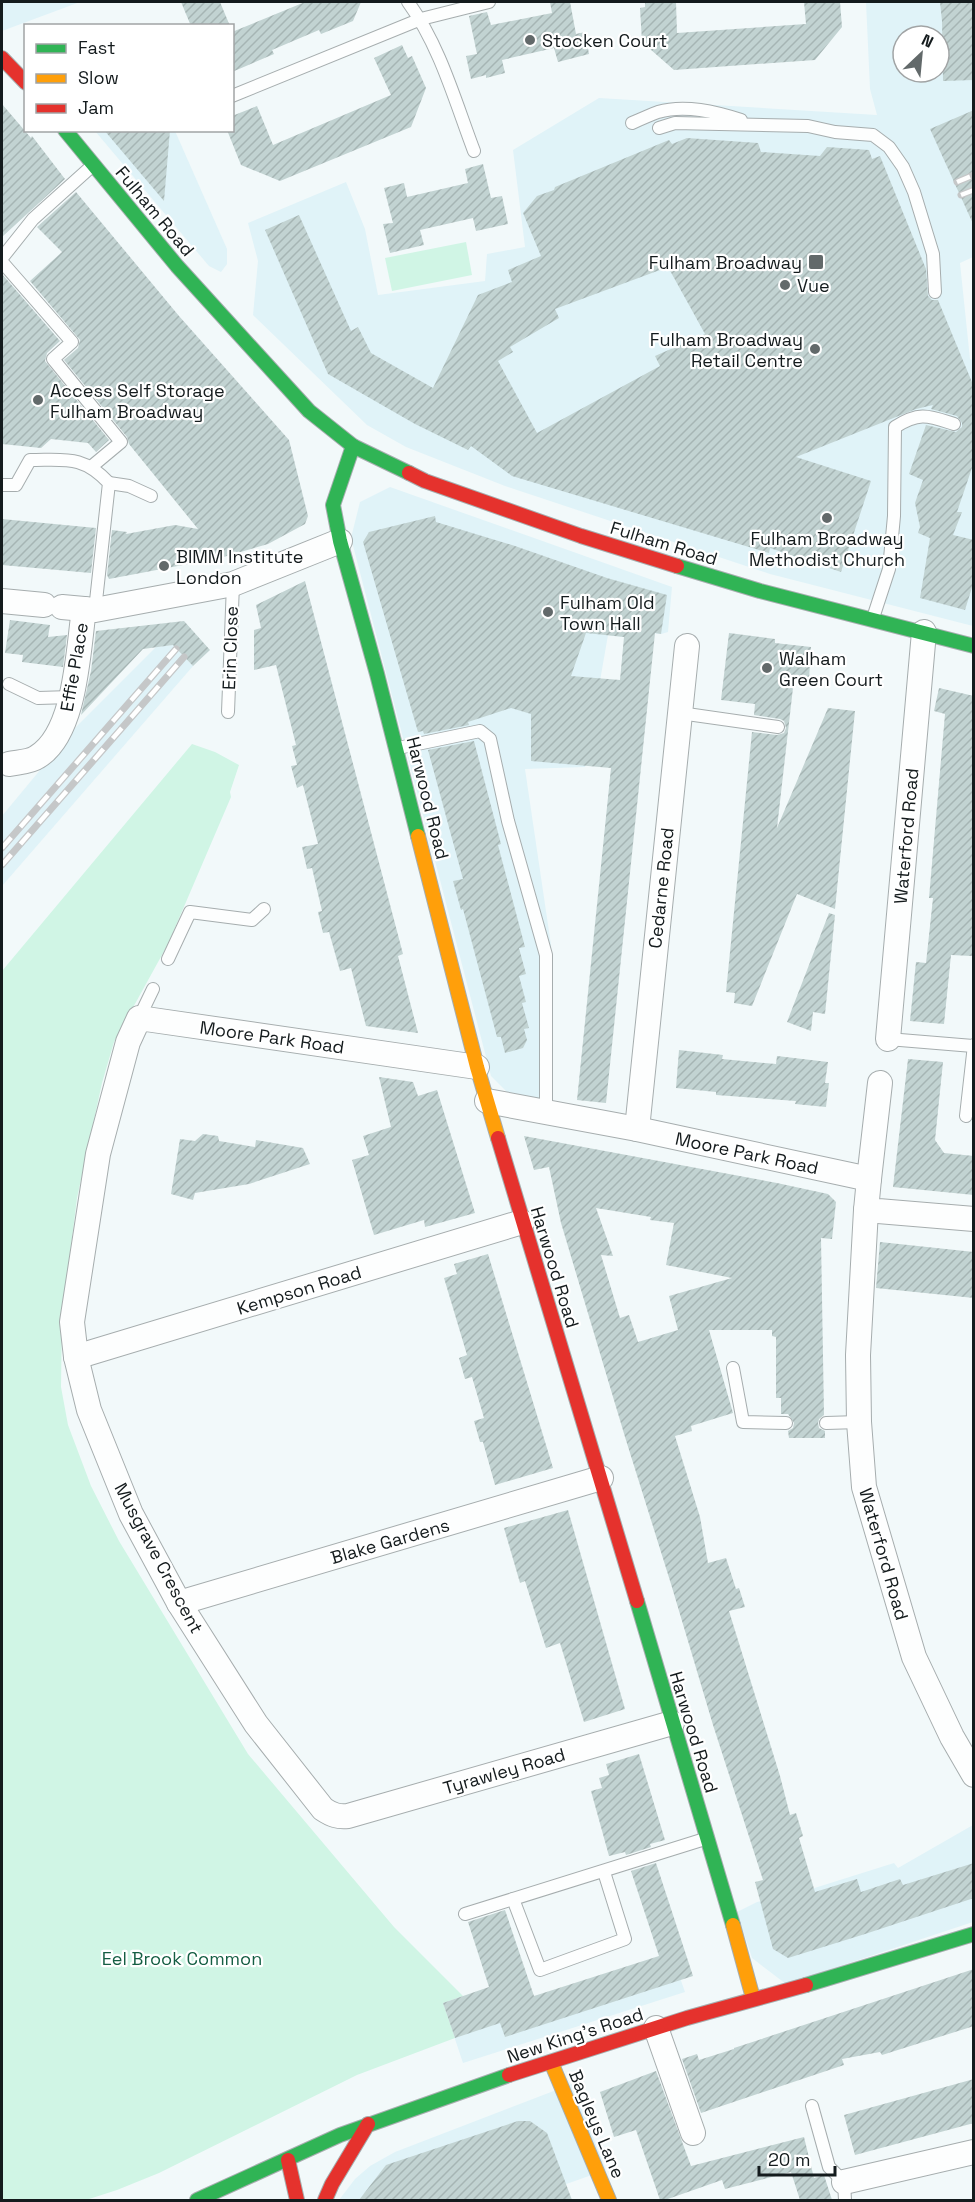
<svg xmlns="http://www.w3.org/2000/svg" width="975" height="2202" font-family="'Space Grotesk',sans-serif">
	<defs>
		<pattern id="building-hatch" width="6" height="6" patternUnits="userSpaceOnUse" patternTransform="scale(1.5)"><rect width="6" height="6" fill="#c2d3d2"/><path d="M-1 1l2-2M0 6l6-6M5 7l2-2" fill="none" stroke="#a6b5b4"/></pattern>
	</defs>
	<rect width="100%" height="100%" fill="#f2f9fa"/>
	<g fill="#e0f3f8" fill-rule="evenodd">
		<path d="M2,2H80L2,31Z"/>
		<path d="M866,2H973V257L960,263L970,359L974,361L973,626L770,574L505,486L406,447L367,425L253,315L258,261L248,223L346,182L365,229L378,295L485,281L487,254L525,247L513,150L599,98L877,115L870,89ZM903,36H939V72H903Z"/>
		<path d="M95,131H175L227,249V264L221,272L209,266Z"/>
		<path d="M390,487L672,587L668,632L661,634L626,630L624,637L608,635L585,767L525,769L551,945L552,1102L507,1092L491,1076L351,538L360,502Z"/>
		<path d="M173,645L193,666L2,886V816L75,728L156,647Z"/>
		<path d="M973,1825V1922L786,1984L752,1958L737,1912L757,1902L805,1891L894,1863L898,1868Z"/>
		<path d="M674,1961L685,1992L463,2063L443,2003L463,1996L493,2025Z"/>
		<path d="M572,2084L606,2170L521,2200H339L355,2179L370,2166L395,2152Z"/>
	</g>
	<g fill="#d0f5e5">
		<path d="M466,242L472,275L392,291L385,258Z"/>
		<path d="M192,744L215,752L239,765L230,792L231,797L168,944L114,1042L102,1083L77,1198L62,1320L61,1387L68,1425L91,1486L119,1541L248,1754L394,1927L463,1996L443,2003L455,2038L357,2075L159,2173L117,2190L86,2200H2V971Z"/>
	</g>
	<g fill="url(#building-hatch)" fill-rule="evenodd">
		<path d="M181,2H220L230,26H191Z"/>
		<path d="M305,2H361L353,21L321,34L319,30L272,50L274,54L232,72V32Z"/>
		<path d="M550,2H570L576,34L585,32L589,54L558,62L554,48L502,60L505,73L486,78V75L471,79L466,56L477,54L469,16L487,12L491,25L552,13Z"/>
		<path d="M645,2H676L677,33L806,24L804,2H840L842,27L815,60L674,70L642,42L640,8L645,7Z"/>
		<path d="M940,2H974V80L943,81L942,21Z"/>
		<path d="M402,45L408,58L412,56L426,88L411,127L280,181L241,165L227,130H232V116L257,106L273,145L391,95L374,58Z"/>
		<path d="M2,104L31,138L32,136L65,179L2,237Z"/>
		<path d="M974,110V226L930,129Z"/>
		<path d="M104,130H170L164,201Z"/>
		<path d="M687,138L758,143L761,152L820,156L827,147L869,150L872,159L880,156L926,269L928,296L932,300H938L974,387V462L957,512H962L953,535L974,540V581L965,610L920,598L930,538L918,533L920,527L915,503L923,480L909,474L926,425L956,432L962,427V423L957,416L931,409L933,405L916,409L796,457L871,481L841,572L770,548L769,553L512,476L471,446L468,450L415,424L328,374L265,230L299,215L351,331L358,327L371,353L433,388L478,295L512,282L508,270L541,256L523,213L537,196L554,190L555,187L669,140L672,144ZM668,267L705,334L655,356L660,366L537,433L498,361L513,352L510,347L559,318L555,309Z"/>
		<path d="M483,164L491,198L502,196L508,224L476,231L473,218L420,230L424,245L390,253L383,224L393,223L384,188L404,183L407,197L468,183L465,169Z"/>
		<path d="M76,192L179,316L289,440L308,516L305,524L268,544L220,558L109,579L107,575L112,530L127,532L126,534L175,525L198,529L129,444L127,437L64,360L78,348L80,340L30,281L62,252L37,227Z"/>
		<path d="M2,274L60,341L47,353L45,361L109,440L96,452L88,443L51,439L41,448L2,444Z"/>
		<path d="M435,516L436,522L515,546L607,578L667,595L661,634L655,633L606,1103L577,1100L611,768L531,761V714L511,708L468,722L469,725L424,734L423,731L418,732L363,542L369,532ZM586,633L624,637L620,680L571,676Z"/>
		<path d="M2,519L96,528L91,573L2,565Z"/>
		<path d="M305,581L403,954L398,956L418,1033L366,1026L351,968L340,971L329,932L323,933L318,912L322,911L312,868L307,869L302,847L318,844L303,785L297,788L291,766L297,765L292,746L296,745L276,665L254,670V630L261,628L256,605Z"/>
		<path d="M10,620L50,625L48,637L67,635L63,667L22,662L23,655L5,653Z"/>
		<path d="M184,621L210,650L193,666L173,645L143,649L81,715L91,671L96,631Z"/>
		<path d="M729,633L775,639V643L811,647L809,680L794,679L777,828L828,708L855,711L835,909L797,894L752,1006L734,1003L735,993L726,992L752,732L777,735L784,733L786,728L784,721L780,719L754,715L755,704L721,700Z"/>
		<path d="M939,688L974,696L972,956L951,955L944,1024L910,1021L916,962L926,963L933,898H929L945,714L934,711Z"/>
		<path d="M474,741L501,844L498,845L525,947L519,948L526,974L519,976L526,1002L522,1003L529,1028L524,1029L527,1040L523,1048L505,1053L501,1037H497L463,909L461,910L453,881L463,879L428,750Z"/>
		<path d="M829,913L835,915L825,1014L813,1012L811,1031L787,1022Z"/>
		<path d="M679,1050L723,1055L722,1059L776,1064L777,1056L828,1062L825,1083H829L826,1107L795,1104L796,1101L716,1095V1092L676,1088Z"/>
		<path d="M908,1059L943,1062L935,1140L944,1153L974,1156V1195L893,1187Z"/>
		<path d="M379,1077L413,1082L418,1096L437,1090L475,1213L425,1227L424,1220L374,1235L352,1160L369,1155L363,1136L391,1127Z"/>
		<path d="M203,1134L218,1136L219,1141L255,1147L256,1140L303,1148L310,1164L249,1184L195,1193L193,1200L171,1194L180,1139L195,1141Z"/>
		<path d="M524,1136L777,1183L828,1194L836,1202L832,1239L821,1238L824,1415L819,1419L818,1423L819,1428L825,1431V1438H789L788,1431L793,1428L794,1423L788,1414H781V1398H776V1337L772,1336V1330H709L733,1413L691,1426L692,1431L675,1436L700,1517L708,1563L726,1558L736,1589L739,1588L745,1607L729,1611L780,1776L790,1815L796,1813L800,1826L803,1836L799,1838L815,1892L857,1879L861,1892L900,1879L903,1885L974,1863V1898L865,1934L788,1958L773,1949L755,1882L763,1880L713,1725L671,1584L625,1437L561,1223L549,1167L534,1170ZM596,1208L651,1217L650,1220L674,1223L666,1265L732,1278L669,1296L678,1330L638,1342L629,1315L620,1318L601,1255L613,1256Z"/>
		<path d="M880,1242L974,1252V1298L876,1288Z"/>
		<path d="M488,1254L553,1468L495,1485L483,1442H480L474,1421L484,1418L472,1377L465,1379L459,1358L467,1355L444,1278L457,1274L454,1264Z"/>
		<path d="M568,1510L625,1709L584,1722L560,1643L546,1648L525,1581L520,1583L504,1528Z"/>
		<path d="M639,1754L665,1840L650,1844L651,1847L626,1855L625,1852L609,1856L591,1791L602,1788L599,1778L609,1775L606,1764Z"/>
		<path d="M656,1863L693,1976L505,2037L500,2023L455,2038L443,2003L489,1987L468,1922L505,1910L534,1996L659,1956L631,1871Z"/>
		<path d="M974,1969V2026L882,2055L880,2052L842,2059L844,2065L701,2113L682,2059L697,2054L699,2060L734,2049V2048Z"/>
		<path d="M656,2071L691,2166L804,2137L814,2178L824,2175L832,2200H800L791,2172L725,2189L722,2180L665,2200H660L636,2130L614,2137L600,2092Z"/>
		<path d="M974,2079V2123L855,2155L844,2115Z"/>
		<path d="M518,2121H530L547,2133L572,2200H359L386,2165Z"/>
	</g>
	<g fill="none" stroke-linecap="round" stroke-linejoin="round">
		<defs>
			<g id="lane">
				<path d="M408,2C440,46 455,101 474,151"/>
				<path d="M232,96L421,19L489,2"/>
				<path d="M632,123C641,119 650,115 658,112C685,104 716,112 741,120"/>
				<path d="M659,128L675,123L808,126L835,132L873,135L889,147L903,167L914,192L933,254L935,292"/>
				<path d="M2,258L33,219L92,166"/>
				<path d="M2,262L72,342L53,359L121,442L91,467"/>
				<path d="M109,483L129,486L151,496"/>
				<path d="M2,485H16L30,460C66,460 83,455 109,483L95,610"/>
				<path d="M873,618L889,569L894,516L895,427C920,411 929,416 954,424"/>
				<path d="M9,684L38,698L71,697"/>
				<path d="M228,712L233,584"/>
				<path d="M680,713L778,727"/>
				<path d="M398,748L480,731L490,739L508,821L546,955V1112"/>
				<path d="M168,959L190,912L252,920L264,909"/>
				<path d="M139,1018L153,989"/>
				<path d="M888,1039L973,1046"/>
				<path d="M966,1116L974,1045"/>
				<path d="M733,1368L743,1422L786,1423"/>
				<path d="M826,1423L859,1422"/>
				<path d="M513,1899L540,1970L625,1939L604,1872"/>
				<path d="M465,1914L708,1838"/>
				<path d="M812,2106L829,2167L844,2182L845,2200"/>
			</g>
			<g id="street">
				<path d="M2,601L44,605"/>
				<path d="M62,607L95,610L233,584L340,541"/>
				<path d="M9,764C18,762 30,762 37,757C76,734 78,651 84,609"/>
				<path d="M888,1039L924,632"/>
				<path d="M477,1067L139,1018L128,1042L98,1154L72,1322L76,1357L89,1410L131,1514L179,1603L256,1724L323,1809C332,1815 338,1817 348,1816L672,1723"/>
				<path d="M487,1101L637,1129L869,1179L866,1210L974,1219"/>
				<path d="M637,1129L687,646"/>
				<path d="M869,1179L880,1083"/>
				<path d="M866,1210L858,1355L859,1422L864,1487L914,1657L952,1737L974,1775"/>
				<path d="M76,1357L522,1222"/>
				<path d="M179,1603L601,1478"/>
				<path d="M656,2028L693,2133"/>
				<path d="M844,2182L974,2152"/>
			</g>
			<g id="fast">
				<path d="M65,130L177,266L309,411L353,446L409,473"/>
				<path d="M353,446L333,505L340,541L377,674L418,836"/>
				<path d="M677,566L760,591L974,646"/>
				<path d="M637,1601L733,1925"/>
				<path d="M806,1985L974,1934"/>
				<path d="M197,2200L340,2135L509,2075"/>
			</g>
			<g id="slow">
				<path d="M418,836L477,1067L498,1138"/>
				<path d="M733,1925L753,1998"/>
				<path d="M551,2062L609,2200"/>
			</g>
			<g id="jam">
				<path d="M2,58L26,83"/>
				<path d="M409,473L425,481L581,536L677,566"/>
				<path d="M498,1138L637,1601"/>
				<path d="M509,2075L687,2018L806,1985"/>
				<path d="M288,2160L297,2200"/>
				<path d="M325,2200L332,2184L368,2124"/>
			</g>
		</defs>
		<use href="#lane" stroke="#a6adae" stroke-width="14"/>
		<use href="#street" stroke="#a6adae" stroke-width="26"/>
		<use href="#fast" stroke="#a6adae" stroke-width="16"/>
		<use href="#slow" stroke="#a6adae" stroke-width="16"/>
		<use href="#jam" stroke="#a6adae" stroke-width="16"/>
		<use href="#lane" stroke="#fdfefe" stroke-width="12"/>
		<use href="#street" stroke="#fdfefe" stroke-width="24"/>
		<use href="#fast" stroke="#30b455" stroke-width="14"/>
		<use href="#slow" stroke="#ff9f0a" stroke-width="14"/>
		<use href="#jam" stroke="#e5322d" stroke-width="14"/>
		<defs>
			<g id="rail">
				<path d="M957,182L974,175"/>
				<path d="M961,195L974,190"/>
				<path d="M2,848L176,649"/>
				<path d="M2,865L184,657"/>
			</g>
		</defs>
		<use href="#rail" stroke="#c5c7c8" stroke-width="7"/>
		<use href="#rail" stroke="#fff" stroke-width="4.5" stroke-dasharray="14" stroke-linecap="butt"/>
	</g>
	<g fill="#62696a" stroke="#fff" stroke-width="2">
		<circle cx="530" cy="40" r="6"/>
		<rect x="808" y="254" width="16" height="16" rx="3"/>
		<circle cx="785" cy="285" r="6"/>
		<circle cx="815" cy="349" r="6"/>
		<circle cx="38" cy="400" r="6"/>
		<circle cx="827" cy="518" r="6"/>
		<circle cx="164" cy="566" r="6"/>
		<circle cx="548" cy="612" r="6"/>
		<circle cx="767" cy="668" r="6"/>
	</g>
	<g text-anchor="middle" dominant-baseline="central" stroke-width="4.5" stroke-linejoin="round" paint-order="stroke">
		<g font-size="18" fill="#141b1d" stroke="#fff" text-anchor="start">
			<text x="542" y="40">Stocken Court</text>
			<text x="802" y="262" text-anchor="end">Fulham Broadway</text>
			<text x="797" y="285">Vue</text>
			<text x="803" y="339" text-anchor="end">Fulham Broadway<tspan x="803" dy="21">Retail Centre</tspan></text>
			<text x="50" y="390">Access Self Storage<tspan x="50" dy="21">Fulham Broadway</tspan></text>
			<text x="827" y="538" text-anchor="middle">Fulham Broadway<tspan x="827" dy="21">Methodist Church</tspan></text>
			<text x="176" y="556">BIMM Institute<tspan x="176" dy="21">London</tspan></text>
			<text x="560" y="602">Fulham Old<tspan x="560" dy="21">Town Hall</tspan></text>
			<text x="779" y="658">Walham<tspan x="779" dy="21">Green Court</tspan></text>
		</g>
		<g font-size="18" fill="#141b1d" stroke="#fff">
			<text transform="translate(155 211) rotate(50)">Fulham Road</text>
			<text transform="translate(664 543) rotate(17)">Fulham Road</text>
			<text transform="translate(230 648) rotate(-88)">Erin Close</text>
			<text transform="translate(74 667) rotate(-80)">Effie Place</text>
			<text transform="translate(428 798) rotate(76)">Harwood Road</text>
			<text transform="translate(906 836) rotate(-85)">Waterford Road</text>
			<text transform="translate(661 888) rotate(-84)">Cedarne Road</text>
			<text transform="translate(272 1037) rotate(8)">Moore Park Road</text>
			<text transform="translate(747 1153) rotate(12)">Moore Park Road</text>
			<text transform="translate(555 1267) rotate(73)">Harwood Road</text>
			<text transform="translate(299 1290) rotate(-17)">Kempson Road</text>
			<text transform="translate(390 1541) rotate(-16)">Blake Gardens</text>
			<text transform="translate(884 1554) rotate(74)">Waterford Road</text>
			<text transform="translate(159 1558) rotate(62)">Musgrave Crescent</text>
			<text transform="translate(694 1732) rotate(73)">Harwood Road</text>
			<text transform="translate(504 1771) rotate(-16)">Tyrawley Road</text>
			<text transform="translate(575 2035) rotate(-18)">New King's Road</text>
			<text transform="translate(597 2124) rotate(67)">Bagleys Lane</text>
		</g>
		<g font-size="18" fill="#145e43" stroke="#fff">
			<text x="182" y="1958">Eel Brook Common</text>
		</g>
	</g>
	<rect width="975" height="2202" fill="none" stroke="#141b1d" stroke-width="6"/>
	<rect x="24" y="24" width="210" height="108" fill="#ffffff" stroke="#a1a4a5" stroke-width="1.5"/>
	<rect x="36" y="44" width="30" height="9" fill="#30b455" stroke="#a1a4a5" stroke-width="1.5"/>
	<text x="78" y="54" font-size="18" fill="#141b1d">Fast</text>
	<rect x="36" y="74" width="30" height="9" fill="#ff9f0a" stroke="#a1a4a5" stroke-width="1.5"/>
	<text x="78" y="84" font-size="18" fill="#141b1d">Slow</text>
	<rect x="36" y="104" width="30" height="9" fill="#e5322d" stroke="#a1a4a5" stroke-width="1.5"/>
	<text x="78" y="114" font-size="18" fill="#141b1d">Jam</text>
	<g transform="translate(921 54) rotate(26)"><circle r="28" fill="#ffffff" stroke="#a1a4a5" stroke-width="1.5"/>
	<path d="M0-4.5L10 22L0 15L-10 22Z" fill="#62696a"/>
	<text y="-9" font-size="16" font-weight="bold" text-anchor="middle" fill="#141b1d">N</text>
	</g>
	<path d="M759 2166v9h76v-9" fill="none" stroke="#141b1d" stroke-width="3"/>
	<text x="768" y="2166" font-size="18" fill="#141b1d" stroke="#ffffff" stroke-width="4.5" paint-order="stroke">20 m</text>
</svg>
